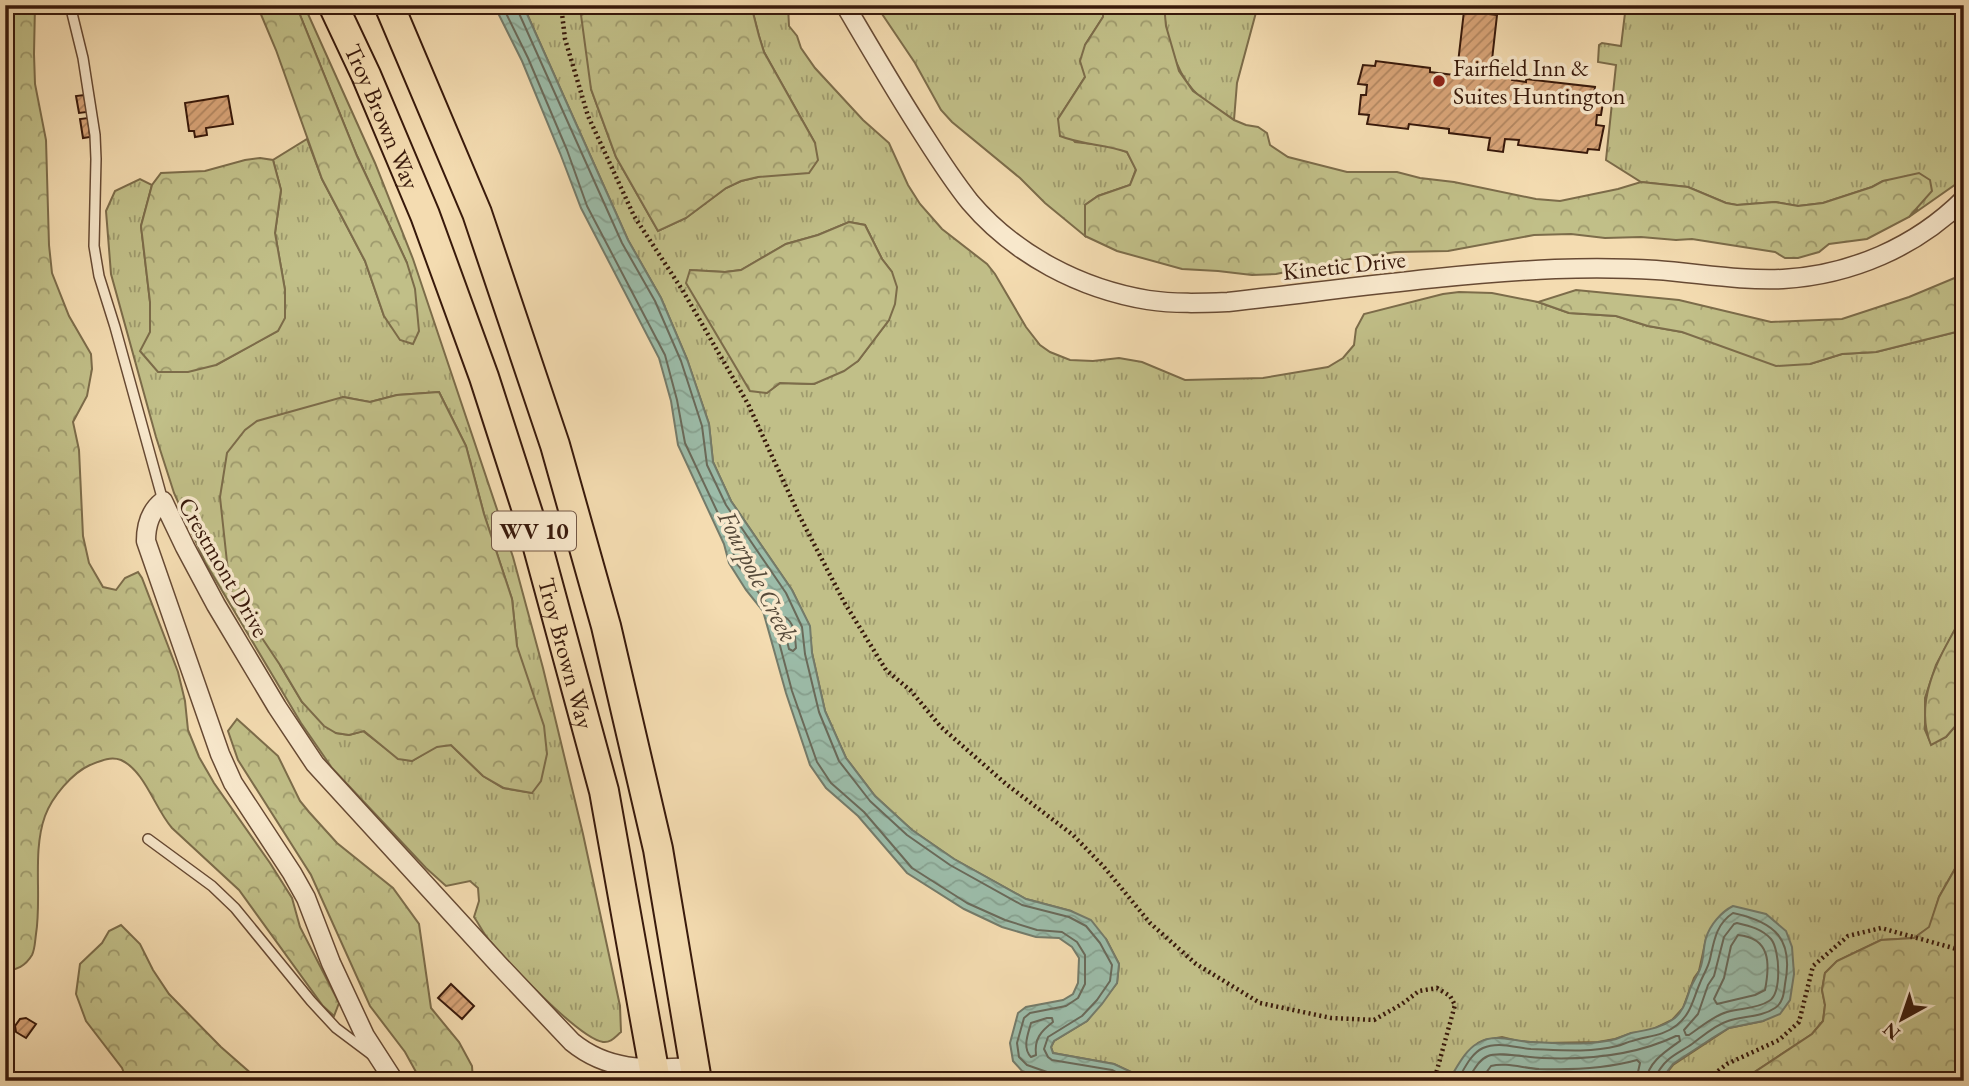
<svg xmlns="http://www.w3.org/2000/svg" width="1969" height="1086" font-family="'EB Garamond',serif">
	<defs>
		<pattern id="grass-tufts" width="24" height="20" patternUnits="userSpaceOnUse" patternTransform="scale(1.75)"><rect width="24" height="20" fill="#c1bf88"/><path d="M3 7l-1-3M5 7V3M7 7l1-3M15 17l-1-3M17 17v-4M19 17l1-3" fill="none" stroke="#9e9a6d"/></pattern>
		<pattern id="forest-crowns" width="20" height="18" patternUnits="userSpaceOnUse" patternTransform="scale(1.75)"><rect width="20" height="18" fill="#c1bf88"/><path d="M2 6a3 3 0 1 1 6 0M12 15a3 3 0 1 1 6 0" fill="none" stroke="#9e9a6d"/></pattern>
		<pattern id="water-waves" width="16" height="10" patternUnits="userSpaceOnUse" patternTransform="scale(1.75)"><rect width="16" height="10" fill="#9cbca9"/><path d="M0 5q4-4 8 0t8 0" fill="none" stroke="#87a190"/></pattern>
		<pattern id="building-hatch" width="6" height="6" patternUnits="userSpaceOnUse" patternTransform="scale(1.75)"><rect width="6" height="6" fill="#d9a579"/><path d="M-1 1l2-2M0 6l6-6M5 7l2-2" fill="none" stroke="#b18661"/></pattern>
	</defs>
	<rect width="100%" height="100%" fill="#f4dcb1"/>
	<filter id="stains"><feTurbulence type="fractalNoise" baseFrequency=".00286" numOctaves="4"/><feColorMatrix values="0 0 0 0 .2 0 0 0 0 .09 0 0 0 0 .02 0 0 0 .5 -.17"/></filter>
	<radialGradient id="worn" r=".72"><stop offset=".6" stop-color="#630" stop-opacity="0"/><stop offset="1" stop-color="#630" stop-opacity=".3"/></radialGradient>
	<g fill="url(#grass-tufts)" stroke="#7c6c4a" stroke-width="2" fill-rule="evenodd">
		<path d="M296,5H304L375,163L413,259L513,557L543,668L583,834L620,1006L621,1032C615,1037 611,1043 603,1042C578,1038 507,961 489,940C483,933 479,924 474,917L479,901L478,888L470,881L446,886L426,868L332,768L301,723L205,562L174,493L156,437L111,274L106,211L115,191L140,179L152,185L141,226L150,302V332L216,365L277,331L285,290L275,233L281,190L273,160L307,139L322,179L365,261L384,316L407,263L357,156ZM439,392L466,446L484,514L512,599L532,793L503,788L483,776L451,745L437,746L412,761L398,758L363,731L349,735L336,733L302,702L280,665L343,397L370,402L397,395Z"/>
		<path d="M523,5H601L596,9L591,89L616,157L658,231L686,218L726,188L741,181L758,177L815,143L764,52L759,36L751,5H788L789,26L797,36L801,48L815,68L863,120L889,143L908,185L920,204L942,229L987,264L995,274L1026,327L1040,345L1050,352L1070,360L1093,361L1119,358L1142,362L1185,380L1263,378L1328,367L1343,358L1354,345L1356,329L1364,314L1443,294L1459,292L1492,293L1538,302L1569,313L1616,316L1648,326L1682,332L1810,364L1842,354L1876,352L1964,330V613L1936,665L1925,698V730L1931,744L1946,737L1964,716V853L1939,897L1930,927L1914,938L1881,940L1837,961L1825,973L1822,990L1825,1005L1823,1021L1812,1034L1741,1081H1660L1673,1065L1729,1028L1763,1021L1706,939L1699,971L1694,978L1683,1008L1672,1020L1649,1031L1632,1033L1615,1039L1598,1042L1544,1043L1518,1041L1502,1037L1485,1040L1478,1043L1448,1081H1154L1141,1077L1114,1064L1053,1053L1051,1047L1054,1041L1087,1021L1117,983L1119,964L1106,939L1071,911L1026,899L954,859L912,830L875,796L846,758L825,711L812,653L809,625L792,590L731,501L713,462L709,424L687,359L661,298L628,240ZM849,222L865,225L882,259L892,272L889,320L858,361L814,384L780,383L766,393L691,270L725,272L741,270L786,244L818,235Z"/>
		<path d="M876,5H1103V17L1085,45V77L1058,119L1075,142L1111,146L1127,152L1136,169L1130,185L1098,196L1085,205V236L1045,203L1020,178L952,122L941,110L915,63Z"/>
		<path d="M1164,5H1258L1237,83L1234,120C1220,110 1203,102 1193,90C1175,70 1164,32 1164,5Z"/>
		<path d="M1626,5H1959L1964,9V174L1956,184L1909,217L1917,209L1907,176L1895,180L1883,181L1872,187L1823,203L1798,206L1775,202L1737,205L1726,203L1688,187L1641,182L1606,160L1616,65L1598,62L1599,45L1602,43L1621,46Z"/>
	</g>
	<g fill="url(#forest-crowns)" stroke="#7c6c4a" stroke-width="2">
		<path d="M5,5H35L34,54L35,84L46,140L49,245L52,273L69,316L91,354L92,369L87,396L73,422L79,450L83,536L89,563L103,587L116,590L125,578L138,572L142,578L178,672L185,701L188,730L199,757L214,783L270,863L292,898L300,927L339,1003L334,1016L323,1006L239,890L172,828C155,809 145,771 121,760C110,756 100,761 90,765C72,773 52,797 45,816C32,852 42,897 36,934C35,941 35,949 32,955C26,965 16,972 5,969Z"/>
		<path d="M257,5H296L357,156L407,263L415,289L419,331L413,344L400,340L384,316L365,261L322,179L276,50Z"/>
		<path d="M601,5H751L759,36L764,52L815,143L818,160L809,173L758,177L741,181L726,188L686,218L658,231L616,157L591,89L581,15L596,9Z"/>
		<path d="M1103,5H1164L1166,26L1179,71L1193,91L1234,120L1246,125L1258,127L1267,133L1270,145L1288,157L1347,172H1397L1420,178L1454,182L1536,199L1560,201L1618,189L1641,182L1688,187L1726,203L1737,205L1775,202L1798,206L1823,203L1872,187L1883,181L1919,173L1930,180L1932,191L1909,217L1867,239L1829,244L1819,252L1798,258H1785L1775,252L1692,239L1676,240L1641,237L1605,238L1571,234L1534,235L1448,251L1396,252L1360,257L1276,274L1252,275L1218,271L1182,269L1117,251L1085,236V205L1098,196L1130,185L1136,170L1127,152C1105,144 1082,145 1060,136L1058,119L1085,77L1080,61L1085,45L1103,17Z"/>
		<path d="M260,158L273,160L281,190L275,233L285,290V318L278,331L216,365L188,372H158L140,351L150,332V302L141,226L152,185L161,173L205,171L245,160Z"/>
		<path d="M849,222L865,225L882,259L892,272L897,287L895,304L889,320L858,361L844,371L814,384L780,383L767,393L750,391L686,283L690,270L725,272L741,270L786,244L818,235Z"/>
		<path d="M1964,274V330L1876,352L1842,354L1810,364L1776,366L1682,332L1648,326L1616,316L1569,313L1538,302L1576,290L1679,300L1771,322L1842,319L1909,297Z"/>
		<path d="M439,392L466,446L484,514L512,599L517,646L544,726L547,754L541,781L532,793L504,788L483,776L451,745L437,747L412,761L398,759L364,731L349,735L336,733L324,726L302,702L280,665L230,590L220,497L227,453L245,430L257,421L343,397L370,402L397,395Z"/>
		<path d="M1964,613V716L1946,737L1931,745C1912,698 1942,653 1964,613Z"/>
		<path d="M237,719L278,756L300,801L309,812L337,843L393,888L419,924L431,1008L459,1042L472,1066L473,1081H421L405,1052L370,1006L311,875L238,760L228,731Z"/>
		<path d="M1964,853V1081H1741L1812,1034L1823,1021L1825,1005L1822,990L1825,973L1837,961L1881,940L1914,938L1929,927L1939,897Z"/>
		<path d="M121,925L140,944L153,970L169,994L221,1047L254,1076L257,1081H127L122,1068L86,1021L76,994L80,964L102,943L109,931Z"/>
	</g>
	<g fill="url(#water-waves)" stroke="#747b6a" stroke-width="2">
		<path d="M494,5H523L628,240L661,298L687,359L709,424L713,462L731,501L792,590L810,626L812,653L825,711L846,758L875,796L912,830L954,859L1026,899L1071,911L1091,920L1106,939L1119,964L1117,983L1102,1004L1087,1021L1054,1041L1051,1047L1053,1053L1114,1064L1142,1077L1154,1081H1050L1022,1071L1013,1061L1010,1043L1018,1013L1026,1007L1063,1000L1073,994L1078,983L1079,958L1072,947L1059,938L1036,937L1002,927L964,909L907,873L858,816L826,788L810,765L786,693L763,611L746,590L729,563L724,544L678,445L671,401L659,358L581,208L560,153L522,61Z"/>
		<path d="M1733,906L1766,914L1786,931L1792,947L1794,974L1790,1000L1780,1014L1763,1021L1729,1028L1714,1037L1673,1064L1660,1081H1448C1457,1068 1464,1051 1478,1043C1494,1033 1513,1041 1530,1042C1557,1043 1590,1046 1616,1039C1621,1037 1626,1035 1631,1033C1645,1030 1659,1029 1672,1020C1683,1013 1686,1001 1690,989C1693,982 1697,976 1700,969C1704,959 1703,948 1706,938C1710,925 1721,912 1733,906Z"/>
	</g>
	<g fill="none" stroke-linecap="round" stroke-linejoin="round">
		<g stroke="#6a6a5a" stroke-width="2">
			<path d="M502,5L528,58L567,150L587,206L665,355L677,400L685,443L731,541L735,561L770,608L792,691L817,762L831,783L864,812L912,868L967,903L1005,920L1037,930L1062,932L1077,942L1085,955V984L1078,998L1066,1006L1030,1013L1024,1018L1017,1043L1019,1057L1027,1065L1047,1072L1050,1081"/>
			<path d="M517,5L518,11L622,243L655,301L681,361L702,426L707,465L726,505L786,593L802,627L805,654L819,712L839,761L870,801L907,835L950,865L1022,905L1069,917L1086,926L1100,943L1112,965L1110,981L1097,1000L1082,1016L1048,1037L1044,1049L1048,1057L1052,1060L1112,1070L1132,1081"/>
			<path d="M785,617C795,623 795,637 796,648L793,651L789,649L782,621Z"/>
			<path d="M1737,923C1750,926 1762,929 1771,939C1780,950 1782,993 1769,1001C1757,1009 1740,1008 1727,1012C1713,1016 1701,1027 1689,1035H1686L1684,1030L1698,1014L1708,985L1714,976L1724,937L1734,924Z"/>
			<path d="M1738,935C1771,938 1770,964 1765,990L1755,995L1717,1004L1714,999L1724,978L1731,946Z"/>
			<path d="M1047,1018H1052L1053,1022C1041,1031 1034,1039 1036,1055L1031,1057C1022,1048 1028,1034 1031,1023Z"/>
			<path d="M1457,1081C1464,1070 1470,1054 1483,1048C1499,1041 1515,1048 1531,1049C1558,1050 1590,1053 1617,1046C1622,1045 1627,1042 1632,1041C1647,1036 1664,1036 1677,1025C1691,1014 1693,999 1700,983C1703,975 1708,968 1710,959C1714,941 1716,924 1733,913C1775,922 1794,939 1785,984C1784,993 1783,1003 1775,1008C1762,1017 1743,1016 1728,1021C1715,1025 1703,1036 1692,1044C1685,1049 1676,1053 1669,1059C1663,1064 1656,1073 1655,1081"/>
			<path d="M1467,1081C1473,1072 1478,1060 1488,1056C1499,1051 1528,1058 1542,1058C1588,1060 1634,1056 1676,1036H1679L1680,1041C1666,1051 1648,1062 1646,1081"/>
			<path d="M1480,1081L1491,1066C1505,1062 1523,1068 1539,1069C1572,1070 1605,1069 1637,1060L1640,1063L1636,1081"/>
		</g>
	</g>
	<g fill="url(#building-hatch)" stroke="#38190b" stroke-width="2">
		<path d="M1464,11L1497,15L1492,60H1495L1494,68H1499V64L1514,65L1512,80L1526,82V79L1595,87L1594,94L1604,96L1601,115H1597L1596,125L1604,126L1599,150L1588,149L1587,153L1518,145L1519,140L1505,139L1503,152L1488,150L1490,138L1449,133V129L1409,124L1408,129L1367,124L1369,115L1359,114L1361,95H1366L1367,85L1358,84L1363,65L1375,66L1376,61L1430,68V72L1454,75L1455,63H1458Z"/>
		<path d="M84,95L87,112L79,113L76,96Z"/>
		<path d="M228,96L233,124L206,128L207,135L195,137L194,131H189L185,103Z"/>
		<path d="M88,118L90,137L83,138L80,119Z"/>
		<path d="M451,984L474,1006L462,1019L438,998Z"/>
		<path d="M26,1018L36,1024L26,1038L16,1032L15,1026L20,1019Z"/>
	</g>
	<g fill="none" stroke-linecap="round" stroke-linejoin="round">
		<defs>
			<g id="service">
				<path d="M70,5L83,58L95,135L96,159L94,246L99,276L115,327L163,501"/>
				<path d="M148,839L212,886L235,908L311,1001L336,1028L372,1055"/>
			</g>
			<g id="minor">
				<path d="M845,5C871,49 897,94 925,137C939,159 954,182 970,202C1015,255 1081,289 1148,300C1175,304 1201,303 1228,302C1336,290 1446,274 1555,269C1589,268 1623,268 1656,270C1698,273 1741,281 1783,279C1851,275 1916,247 1964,199"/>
				<path d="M394,1081L365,1036L331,963L306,898L292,873L233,783L220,754L146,541C146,525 150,511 163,501L185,547L216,605L277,707L315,764L500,966L572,1042C610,1073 650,1069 696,1067"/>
			</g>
			<g id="primary">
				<path id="s1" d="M333,5L366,75L425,215L484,377L533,529L604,791L656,1081"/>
				<path d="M389,5L477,213L555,445L606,626L658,849L697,1081"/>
			</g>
		</defs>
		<use href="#service" stroke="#674a34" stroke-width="12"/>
		<use href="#minor" stroke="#674a34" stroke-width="21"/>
		<use href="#primary" stroke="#38190b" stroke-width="32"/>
		<g stroke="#38190b" stroke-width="4.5" stroke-dasharray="2 3.5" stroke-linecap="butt">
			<path d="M561,5L565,39L588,116L634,216L683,291L748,404L799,515L844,602L886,670L911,691L941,727L1006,784L1073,835L1104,867L1150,923L1196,964L1260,1003L1331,1018L1374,1020L1402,1004L1419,991L1437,988L1450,996L1455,1005L1434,1081"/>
			<path d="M1705,1081L1727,1064L1779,1040L1799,1022L1813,966L1848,936L1881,928L1964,951"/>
		</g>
		<use href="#service" stroke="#f8e8cc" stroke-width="9"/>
		<use href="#minor" stroke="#f8e8cc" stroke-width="18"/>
		<use href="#primary" stroke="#f4dcb1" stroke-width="28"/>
	</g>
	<circle fill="#8f2418" stroke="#f8e8cc" stroke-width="2.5" cx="1439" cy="81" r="7"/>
	<g text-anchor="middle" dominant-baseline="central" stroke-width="7" stroke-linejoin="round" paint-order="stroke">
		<rect fill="#f8e8cc" stroke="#725745" stroke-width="2" x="492" y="511.5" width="84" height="39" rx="5"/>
		<g font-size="23" font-weight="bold" fill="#38190b">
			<text x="534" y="531">WV 10</text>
		</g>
		<g font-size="24" fill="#38190b" stroke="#f8e8cc" text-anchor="start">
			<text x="1453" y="67">Fairfield Inn &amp;<tspan x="1453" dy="28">Suites Huntington</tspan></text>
		</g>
		<g font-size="24" fill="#38190b" stroke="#f8e8cc">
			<text stroke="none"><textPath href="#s1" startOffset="122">Troy Brown Way</textPath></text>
			<text transform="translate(1344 265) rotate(-6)">Kinetic Drive</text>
			<text transform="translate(224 567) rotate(60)">Crestmont Drive</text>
			<text stroke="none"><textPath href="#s1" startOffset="690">Troy Brown Way</textPath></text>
		</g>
		<g font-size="26" font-style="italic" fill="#564a3a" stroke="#f8e8cc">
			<text transform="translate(758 576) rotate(63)">Fourpole Creek</text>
		</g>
	</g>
	<rect width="1969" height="1086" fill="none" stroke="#f4dcb1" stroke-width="28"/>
	<rect x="7" y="7" width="1955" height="1072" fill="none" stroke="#38190b" stroke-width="3.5"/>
	<rect x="14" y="14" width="1941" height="1058" fill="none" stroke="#38190b" stroke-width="2"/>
	<g transform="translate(1902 1019) rotate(220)" stroke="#f8e8cc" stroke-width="5" paint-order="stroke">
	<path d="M0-5L12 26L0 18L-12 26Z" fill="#38190b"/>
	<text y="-10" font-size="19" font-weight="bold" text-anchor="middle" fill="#38190b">N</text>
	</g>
	<rect width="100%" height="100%" filter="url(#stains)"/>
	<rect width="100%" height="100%" fill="url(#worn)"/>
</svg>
